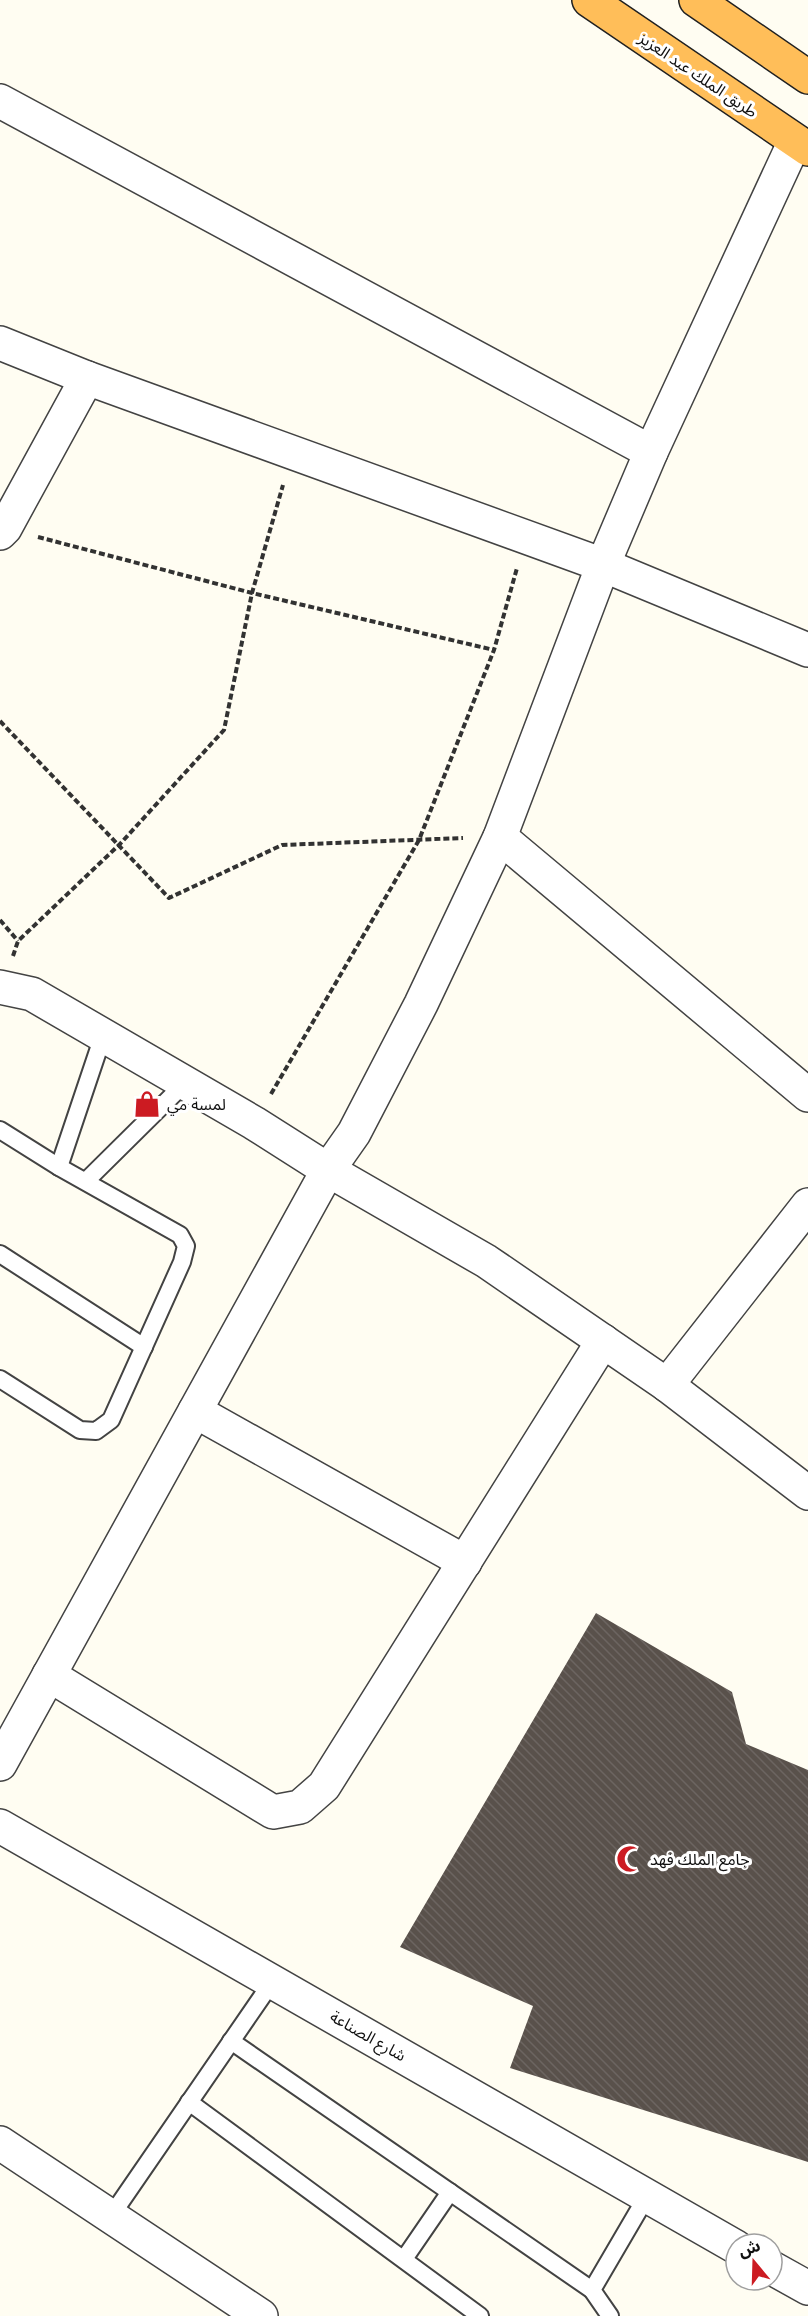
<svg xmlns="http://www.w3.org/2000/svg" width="808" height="2316" font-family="'Roboto Serif','Noto Sans Arabic',serif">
	<defs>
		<pattern id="building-back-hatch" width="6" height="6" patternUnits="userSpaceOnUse" patternTransform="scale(1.5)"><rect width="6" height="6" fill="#59514b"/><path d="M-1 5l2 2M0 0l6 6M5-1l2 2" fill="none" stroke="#6c6561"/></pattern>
	</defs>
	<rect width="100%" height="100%" fill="#fffdf2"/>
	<path fill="url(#building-back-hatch)" d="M596,1613L732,1692L746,1744L808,1770V2162L510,2068L533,2006L400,1947Z"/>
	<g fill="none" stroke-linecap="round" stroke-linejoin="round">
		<defs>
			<g id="service">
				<path d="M0,1130L59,1167L180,1235L186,1246L182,1262L111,1420L96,1431L80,1430L0,1379"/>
				<path d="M59,1167L103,1036"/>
				<path d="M86,1181L185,1083"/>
				<path d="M0,1254L144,1347"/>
				<path d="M231,2041L592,2290"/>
				<path d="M189,2102L480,2316"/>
				<path d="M111,2216L272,1982"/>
				<path d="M404,2259L450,2192"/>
				<path d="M610,2316L592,2290L647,2196"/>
			</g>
			<g id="minor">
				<path d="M0,101L651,452"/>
				<path d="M0,343L87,378L603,565L808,650"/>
				<path d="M0,533L5,528L87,378"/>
				<path d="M500,837L808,1095"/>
				<path d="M667,1385L808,1205"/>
				<path d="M195,1411L465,1562"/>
				<path d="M49,1675L273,1812L300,1807L324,1786L603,1341"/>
				<path d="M0,1764L328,1170L354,1133L421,1004L500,837L603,565L651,452L795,141"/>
				<path d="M0,2143L261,2316"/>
			</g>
			<g id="tertiary">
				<path d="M0,987L32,994L254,1123L328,1170L486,1261L667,1385L808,1493"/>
				<path d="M0,1826L736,2247"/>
				<path d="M772,2268L808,2288"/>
			</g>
			<g id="trunk">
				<path d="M589,0L808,149"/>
				<path d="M696,0L808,77"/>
			</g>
		</defs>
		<use href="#service" stroke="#434343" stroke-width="20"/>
		<use href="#minor" stroke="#434343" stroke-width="36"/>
		<use href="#tertiary" stroke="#434343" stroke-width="36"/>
		<use href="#trunk" stroke="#212121" stroke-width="36"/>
		<g stroke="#323232" stroke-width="4" stroke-dasharray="6 3" stroke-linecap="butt">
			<path d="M38,537L252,593L494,650"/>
			<path d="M0,721L169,898L282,845L463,838"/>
			<path d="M0,920L18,941"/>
			<path d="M13,956L18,941L120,844L224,730L252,593L283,485"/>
			<path d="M271,1094L419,840L494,650L517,568"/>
		</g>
		<use href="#service" stroke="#fff" stroke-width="16"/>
		<use href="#minor" stroke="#fff" stroke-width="33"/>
		<use href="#tertiary" stroke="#fff" stroke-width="33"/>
		<use href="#trunk" stroke="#ffbe59" stroke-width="33"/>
	</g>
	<defs>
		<symbol id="shop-bare" viewBox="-9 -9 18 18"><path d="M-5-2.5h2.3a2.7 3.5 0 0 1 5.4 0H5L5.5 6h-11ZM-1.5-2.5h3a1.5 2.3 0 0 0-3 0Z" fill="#cc1b22" stroke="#fff" stroke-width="2.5" paint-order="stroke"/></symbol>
		<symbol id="mosque-bare" viewBox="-9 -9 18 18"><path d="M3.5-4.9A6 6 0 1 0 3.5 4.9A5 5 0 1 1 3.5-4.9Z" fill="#cc1b22" stroke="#fff" stroke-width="2.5" paint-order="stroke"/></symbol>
	</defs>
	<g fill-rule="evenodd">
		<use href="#shop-bare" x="128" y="1085" width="38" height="38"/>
		<use href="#mosque-bare" x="611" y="1840" width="38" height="38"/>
	</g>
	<g text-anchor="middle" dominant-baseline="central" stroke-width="6" stroke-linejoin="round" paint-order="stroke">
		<g font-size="16" fill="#101010" stroke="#fff">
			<text transform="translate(698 75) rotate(34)">طريق الملك عبد العزيز</text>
			<text transform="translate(368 2036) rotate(30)">شارع الصناعة</text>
		</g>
		<g font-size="16" fill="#101010" stroke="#fff" text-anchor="start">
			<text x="167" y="1104">لمسة مي</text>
			<text x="650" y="1859">جامع الملك فهد</text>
		</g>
	</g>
	<g transform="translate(754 2262) rotate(341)"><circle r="28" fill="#ffffff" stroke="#9f9f9f" stroke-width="1.5"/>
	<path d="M0-4.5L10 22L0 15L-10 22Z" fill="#cc1b22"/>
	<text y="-9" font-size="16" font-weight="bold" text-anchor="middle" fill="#101010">ش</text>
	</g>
</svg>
